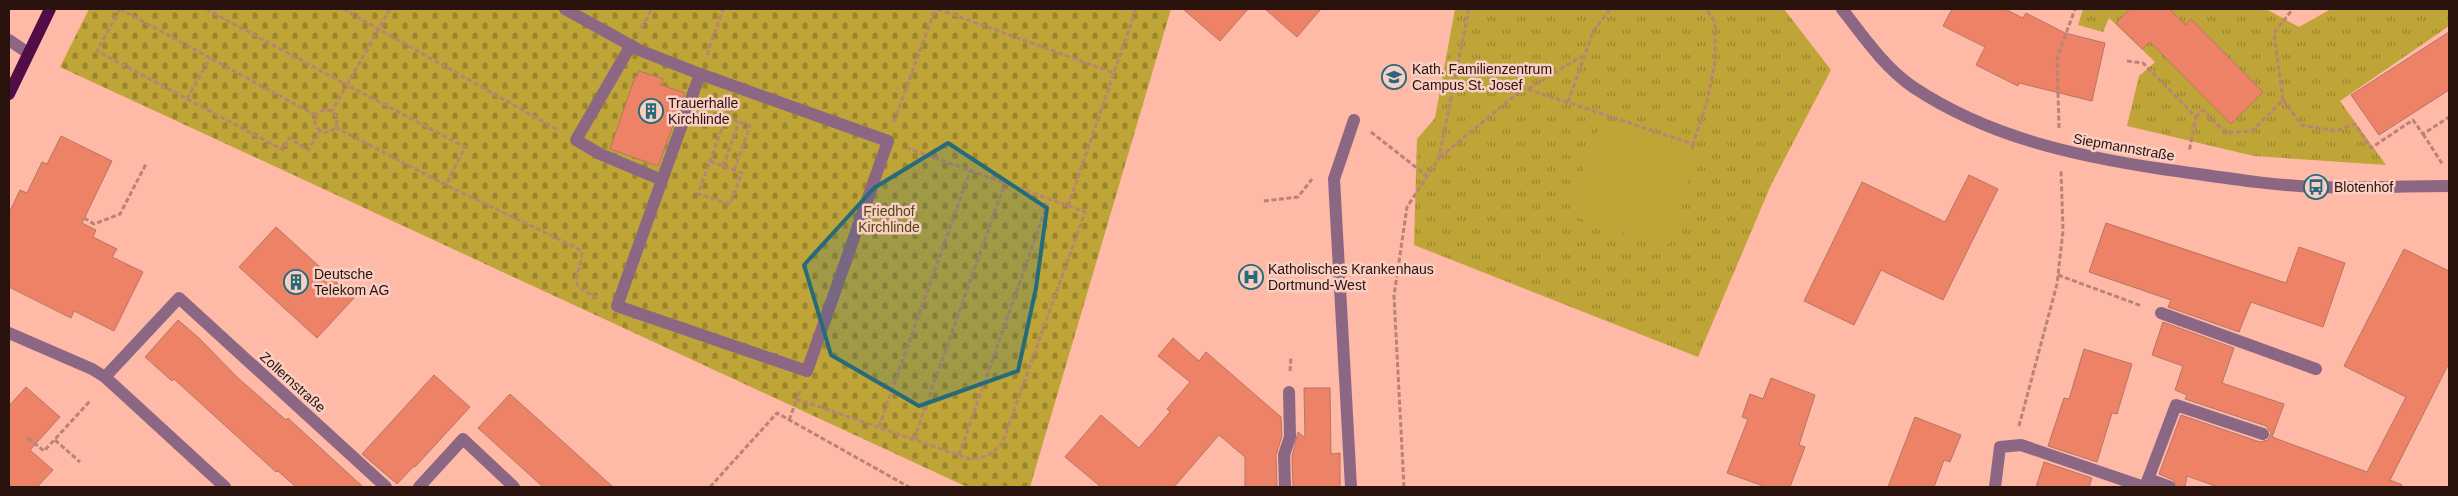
<svg xmlns="http://www.w3.org/2000/svg" width="2458" height="496" font-family="Arial,sans-serif">
	<defs>
		<pattern id="grass-tufts" width="24" height="20" patternUnits="userSpaceOnUse" patternTransform="scale(1.25)"><rect width="24" height="20" fill="#bfa537"/><path d="M3 7l-1-3M5 7V3M7 7l1-3M15 17l-1-3M17 17v-4M19 17l1-3" fill="none" stroke="#9b852d"/></pattern>
		<pattern id="cemetery-stones" width="16" height="16" patternUnits="userSpaceOnUse" patternTransform="scale(1.25)"><rect width="16" height="16" fill="#bfa537"/><path d="M2 7V4a2 2 0 0 1 4 0v3zM10 15v-3a2 2 0 0 1 4 0v3z" fill="#9b852d"/></pattern>
	</defs>
	<rect width="100%" height="100%" fill="#feb9a7"/>
	<g fill="url(#grass-tufts)">
		<path d="M1455,9H1784L1831,70L1771,185L1698,357L1414,245L1417,139L1435,118Z"/>
		<path d="M2083,9H2266L2299,27L2331,9H2449V26L2340,101L2386,165L2254,156L2127,126L2139,76L2155,62L2109,18L2103,32L2078,25Z"/>
	</g>
	<path fill="url(#cemetery-stones)" d="M89,9H1171L1030,487H967L60,67Z"/>
	<path fill="#bfa537" d="M1601,119L1699,151L1667,247L1569,215Z"/>
	<g fill="#ee8266" stroke="#b57665">
		<path d="M1183,9H1248L1220,41Z"/>
		<path d="M1265,9H1321L1297,37Z"/>
		<path d="M1952,9H2005L2023,18L2026,13L2065,33L2105,43L2092,101L2019,83L2018,86L1976,65L1985,47L1943,26Z"/>
		<path d="M2130,9H2169L2186,25L2191,19L2263,92L2231,124L2150,42L2142,49L2116,23Z"/>
		<path d="M2449,32V90L2379,135L2351,95Z"/>
		<path d="M639,71L663,79L661,85L685,93L658,166L610,149L635,77H637Z"/>
		<path d="M61,136L112,161L82,223L96,230L93,237L117,249L112,257L143,272L114,331L74,311L71,318L9,287V213L20,190L27,193L42,162L47,164Z"/>
		<path d="M1969,175L1998,189L1943,300L1881,270L1854,325L1804,301L1862,182L1945,222Z"/>
		<path d="M2106,223L2286,283L2299,247L2345,263L2323,327L2251,302L2239,332L2168,307L2171,300L2089,272Z"/>
		<path d="M276,227L354,298L317,338L239,267Z"/>
		<path d="M2404,249L2449,271V363L2390,480L2402,485L2401,487H2218L2187,476L2185,487H2178L2173,480L2159,474L2181,415L2260,442L2268,440L2271,433L2266,426L2185,399L2187,395L2175,390L2183,366L2152,355L2163,322L2234,348L2222,383L2284,404L2272,437L2367,472L2406,397L2344,366Z"/>
		<path d="M178,320L199,338L238,378L286,420L288,418L363,487H296L278,471L276,472L174,379L172,381L145,357Z"/>
		<path d="M1173,338L1199,361L1206,352L1281,417L1282,436L1276,455L1277,487H1245V457L1219,435L1174,487H1101L1065,457L1101,415L1139,448L1170,412L1167,409L1190,382L1158,356Z"/>
		<path d="M2084,349L2132,364L2117,414L2112,413L2097,462L2048,446L2064,398L2069,399Z"/>
		<path d="M434,375L470,407L415,467L414,466L397,484L362,454Z"/>
		<path d="M1771,378L1815,395L1799,445L1805,447L1790,487H1766L1727,473L1748,419L1742,417L1750,394L1763,399Z"/>
		<path d="M26,387L60,417L30,450L53,470L37,487H9V406Z"/>
		<path d="M1304,388H1330L1331,454L1340,453V487H1293L1292,456L1298,432L1305,438Z"/>
		<path d="M510,394L560,439L613,487H543L478,428Z"/>
		<path d="M1915,417L1961,435L1950,462L1944,460L1934,487H1888Z"/>
		<path d="M2044,462L2092,478L2089,487H2036Z"/>
	</g>
	<g fill="none" stroke-linecap="round" stroke-linejoin="round">
		<g stroke="#b98375" stroke-width="3" stroke-dasharray="5 2.5" stroke-linecap="butt">
			<path d="M120,9L97,51L283,150L289,138L308,150L321,130"/>
			<path d="M120,9L317,116"/>
			<path d="M206,9L347,85L332,111"/>
			<path d="M343,9L558,130"/>
			<path d="M390,9L347,85L465,147L446,185"/>
			<path d="M938,9L1114,73"/>
			<path d="M641,28L652,9"/>
			<path d="M707,55L723,9"/>
			<path d="M2127,61L2143,63L2196,117L2189,152"/>
			<path d="M1528,89L1582,56"/>
			<path d="M187,99L210,58"/>
			<path d="M2283,100L2302,125L2336,131L2355,124L2371,148L2413,120L2423,134L2449,117"/>
			<path d="M1568,102L1593,32L1610,9"/>
			<circle cx="326" cy="121" r="11"/>
			<path d="M726,117L750,126L734,170"/>
			<path d="M2196,117L2203,110L2226,133L2252,131L2283,100L2274,33L2292,10"/>
			<path d="M894,122L935,9"/>
			<path d="M335,127L446,185L577,248L582,252C581,280 562,281 598,298"/>
			<path d="M2059,128L2057,58L2075,9"/>
			<path d="M1371,132L1427,176"/>
			<path d="M2423,134L2443,165"/>
			<path d="M1692,149L1693,144"/>
			<path d="M1440,157L1524,88L1693,144L1707,102L1715,62V22L1706,9"/>
			<path d="M710,161L742,173L730,204L698,194L730,106"/>
			<path d="M723,166L739,122"/>
			<path d="M1264,201L1298,197L1312,179"/>
			<path d="M1068,206L1136,9"/>
			<path d="M84,218L94,224L120,214L146,164"/>
			<path d="M2058,275L2142,306"/>
			<path d="M1290,371L1291,357"/>
			<path d="M800,391L797,399L970,459L988,456L1002,444L1085,212L908,148"/>
			<path d="M789,420L797,399"/>
			<path d="M2019,426L2057,284L2063,231L2061,170"/>
			<path d="M879,427L970,171"/>
			<path d="M28,438L44,451L91,400"/>
			<path d="M914,439L1005,183"/>
			<path d="M55,440L80,462"/>
			<path d="M959,455L1049,199"/>
			<path d="M710,487L777,413L909,487"/>
			<path d="M1404,487L1394,296L1407,207L1439,158L1469,9"/>
		</g>
		<g stroke="#8c6783" stroke-width="12">
			<path d="M565,9L639,50L700,74"/>
			<path d="M1842,9C1863,36 1884,67 1913,87C1988,137 2075,156 2162,169C2214,176 2265,185 2317,187C2361,188 2405,186 2449,186"/>
			<path d="M9,40L28,53"/>
			<path d="M631,45L576,140L600,154L662,180"/>
			<path d="M700,74L888,141L807,371L617,306Z"/>
			<path d="M2161,313L2316,369"/>
			<path d="M9,333L92,369L105,377L225,487"/>
			<path d="M105,377L179,298L386,487"/>
			<path d="M2148,479L2170,487"/>
			<path d="M419,487L463,439L514,487"/>
			<path d="M1285,487L1284,455L1290,437L1289,392"/>
			<path d="M1351,487L1334,179L1354,120"/>
			<path d="M1995,487L2000,447L2021,445L2144,487"/>
			<path d="M2145,487L2176,405L2263,434"/>
		</g>
		<path stroke="#510e46" stroke-width="12" d="M9,94L50,9"/>
	</g>
	<path fill="#266b7b" fill-opacity="0.2" stroke="#266b7b" stroke-width="4" stroke-linejoin="round" d="M948,143L1047,208L1036,288L1018,371L919,406L831,355L804,265L874,188Z"/>
	<defs>
		<symbol id="school-ring" viewBox="-11 -11 22 22"><circle r="9.5" fill="#f9cec3" stroke="#266b7b" stroke-width="1.5"/><path d="M0-5L7-2L0 1L-7-2ZM-4 1L0 2.5L4 1V4Q0 6-4 4Z" fill="#266b7b"/></symbol>
		<symbol id="building-ring" viewBox="-11 -11 22 22"><circle r="9.5" fill="#f9cec3" stroke="#266b7b" stroke-width="1.5"/><path d="M-4-6H4V6H1V3H-1V6H-4ZM-2.5-4.3h1.7v1.8h-1.7ZM.8-4.3h1.7v1.8H.8ZM-2.5-1h1.7V.8h-1.7ZM.8-1h1.7V.8H.8Z" fill="#266b7b"/></symbol>
		<symbol id="bus-ring" viewBox="-11 -11 22 22"><circle r="9.5" fill="#f9cec3" stroke="#266b7b" stroke-width="1.5"/><path d="M-5-6H5V4H4V6H2V4H-2V6H-4V4H-5ZM-3.5-4V0h7V-4ZM-3.5 1.2v1.5H-2V1.2ZM2 1.2v1.5H3.5V1.2Z" fill="#266b7b"/></symbol>
		<symbol id="hospital-ring" viewBox="-11 -11 22 22"><circle r="9.5" fill="#f9cec3" stroke="#266b7b" stroke-width="1.5"/><path d="M-5-5h3v3.5h4V-5h3V5h-3V1.5h-4V5h-3Z" fill="#266b7b"/></symbol>
	</defs>
	<g fill-rule="evenodd">
		<use href="#school-ring" x="1380" y="63" width="28" height="28"/>
		<use href="#building-ring" x="637" y="97" width="28" height="28"/>
		<use href="#bus-ring" x="2302" y="173" width="28" height="28"/>
		<use href="#hospital-ring" x="1237" y="263" width="28" height="28"/>
		<use href="#building-ring" x="282" y="268" width="28" height="28"/>
	</g>
	<g text-anchor="middle" dominant-baseline="central" stroke-width="5" stroke-linejoin="round" paint-order="stroke">
		<g font-size="14" fill="#2a120c" stroke="#f9cec3" text-anchor="start">
			<text x="1412" y="69">Kath. Familienzentrum<tspan x="1412" dy="16">Campus St. Josef</tspan></text>
			<text x="668" y="103">Trauerhalle<tspan x="668" dy="16">Kirchlinde</tspan></text>
			<text x="2334" y="187">Blotenhof</text>
			<text x="1268" y="269">Katholisches Krankenhaus<tspan x="1268" dy="16">Dortmund-West</tspan></text>
			<text x="314" y="274">Deutsche<tspan x="314" dy="16">Telekom AG</tspan></text>
		</g>
		<g font-size="14" fill="#2a120c" stroke="#f9cec3">
			<text transform="translate(2124 147) rotate(10)">Siepmannstraße</text>
			<text transform="translate(293 382) rotate(42)">Zollernstraße</text>
		</g>
		<g font-size="14" fill="#524616" stroke="#f9cec3">
			<text x="889" y="211">Friedhof<tspan x="889" dy="16">Kirchlinde</tspan></text>
		</g>
	</g>
	<rect width="2458" height="496" fill="none" stroke="#2a120c" stroke-width="20"/>
</svg>
